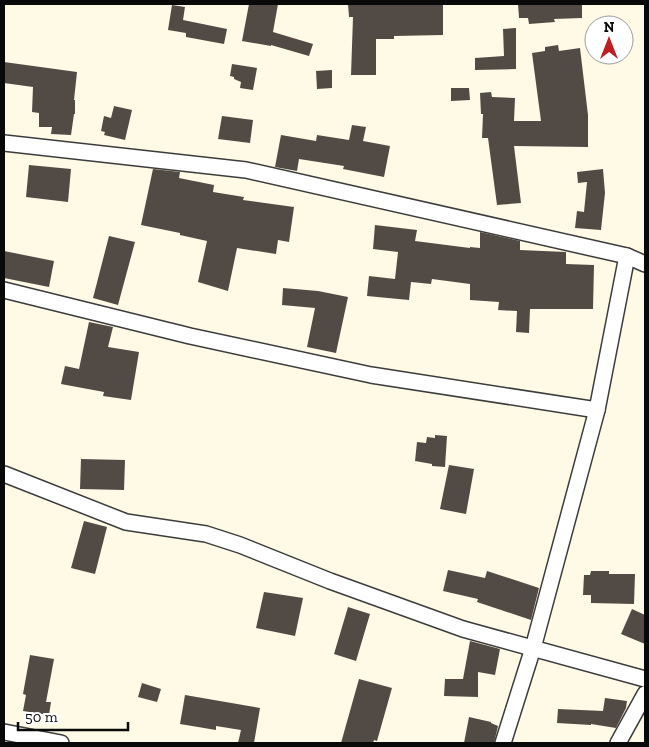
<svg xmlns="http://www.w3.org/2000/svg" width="649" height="747" font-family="'Zilla Slab',serif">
	<rect width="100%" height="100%" fill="#fffae6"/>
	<g fill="#524b45">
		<path d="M249,4H278L273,32L313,44L309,56L271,45V46L242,41Z"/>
		<path d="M348,4H443V35L394,36V39H376V75H351L353,17H349Z"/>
		<path d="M518,4H582V18L554,19L555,22L529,24L528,18H519Z"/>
		<path d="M172,5L185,7L183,20L227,29L224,44L186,37V33L168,30Z"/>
		<path d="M516,28V69L475,70V58L504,56L503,29Z"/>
		<path d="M558,45L559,51L580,48L588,115V147L514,146L521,203L497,205L488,138H482L483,114H481L480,93L491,92L492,97L515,98L514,121H541L532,53L545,51V47Z"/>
		<path d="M4,62L77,72L74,100H75V114H74L71,135L51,134L52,127H39V113L32,112L33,87L4,83Z"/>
		<path d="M232,64L257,68L253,90L240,88L241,82L234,79V77L230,76Z"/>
		<path d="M332,70V88L317,89L316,71Z"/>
		<path d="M451,88H469L470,100L451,101Z"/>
		<path d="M114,106L132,110L125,140L104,135L105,132L101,131L104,116L111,118Z"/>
		<path d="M222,116L253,120L250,143L218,139Z"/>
		<path d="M352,125L366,127L363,141L390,146L384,177L343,169L344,166L299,159L297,171L275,167L281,135L316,141L317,135L349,140Z"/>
		<path d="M29,165L71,169L68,202L26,197Z"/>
		<path d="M153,169L180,172L179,178L214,185L213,192L244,197L243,200L294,207L289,242L278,240L276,254L237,248L228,291L198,282L207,241L180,235V233L141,225Z"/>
		<path d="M603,169L605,193L601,230L575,228L577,211L584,212L587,182L578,183L577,172Z"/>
		<path d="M375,225L417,230L415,241L470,248V247L480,248V232L520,241V250L566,252V264L594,265L593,309H530L529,333L516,332L517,311L498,310L499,302L470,300V284L432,279L431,284L411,282L409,300L367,296L369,276L395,279L398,252L373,249Z"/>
		<path d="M109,236L135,242L118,305L93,298Z"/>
		<path d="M4,251L54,261L49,287L4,278Z"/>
		<path d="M283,288L318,291L348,297L336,353L307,347L315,308L282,305Z"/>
		<path d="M89,322L113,327L108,347L139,352L131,400L103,396L104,392L61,384L65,366L79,369Z"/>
		<path d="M435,435L447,436L445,467L432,466V464L415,461L417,442L426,443L427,437L435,438Z"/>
		<path d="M81,459L125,460L124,490L80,489Z"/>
		<path d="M449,465L474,469L466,514L440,509Z"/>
		<path d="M84,521L107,527L95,574L71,568Z"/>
		<path d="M448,570L485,578L487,571L539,588L531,620L477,602L478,599L443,591Z"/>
		<path d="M591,571H609V574H635L634,604L591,603V595H583L584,575H590Z"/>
		<path d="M264,592L303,598L295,636L256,628Z"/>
		<path d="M348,607L370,614L356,661L334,654Z"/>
		<path d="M632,609L645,615V644L621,634Z"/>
		<path d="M470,641L500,649L495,675L478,672V697L444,696L445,679H463Z"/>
		<path d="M30,655L54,659L46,702H51L49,715L23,711L26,695L23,694Z"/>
		<path d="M359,679L392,688L377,741L374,740L373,743H341Z"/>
		<path d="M142,683L161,689L157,702L138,697Z"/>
		<path d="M185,695L260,708L254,743H238L241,730L216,726V730L180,724Z"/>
		<path d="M605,698L627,701L626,708L616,728L591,724V725L557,723L558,709L603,711Z"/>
		<path d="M469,717L491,722V723L498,726L494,743H464Z"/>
	</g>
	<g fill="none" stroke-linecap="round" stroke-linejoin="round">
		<defs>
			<g id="street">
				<path d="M4,143L246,170L627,256L645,264"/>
				<path d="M4,290L190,336L371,375L597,410"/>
				<path d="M4,474L126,522L206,534L240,545L330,581L463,629L645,679"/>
				<path d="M4,732L61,743"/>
				<path d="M503,743L533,648L597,410L627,256"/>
				<path d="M618,743L645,694"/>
			</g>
		</defs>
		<use href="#street" stroke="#3c3c3c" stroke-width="18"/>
		<use href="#street" stroke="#fff" stroke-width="15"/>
	</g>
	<rect width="649" height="747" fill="none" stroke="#090909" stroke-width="10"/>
	<g transform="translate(609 40)"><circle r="24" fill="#ffffff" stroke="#9d9d9d"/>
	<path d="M0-4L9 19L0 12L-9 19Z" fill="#be1d22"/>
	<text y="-8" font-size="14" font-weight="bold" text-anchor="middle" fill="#090909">N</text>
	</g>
	<path d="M18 722v8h110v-8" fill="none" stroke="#090909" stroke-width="2.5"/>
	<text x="25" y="722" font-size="15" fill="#090909" stroke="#ffffff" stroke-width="4" paint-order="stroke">50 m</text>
</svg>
